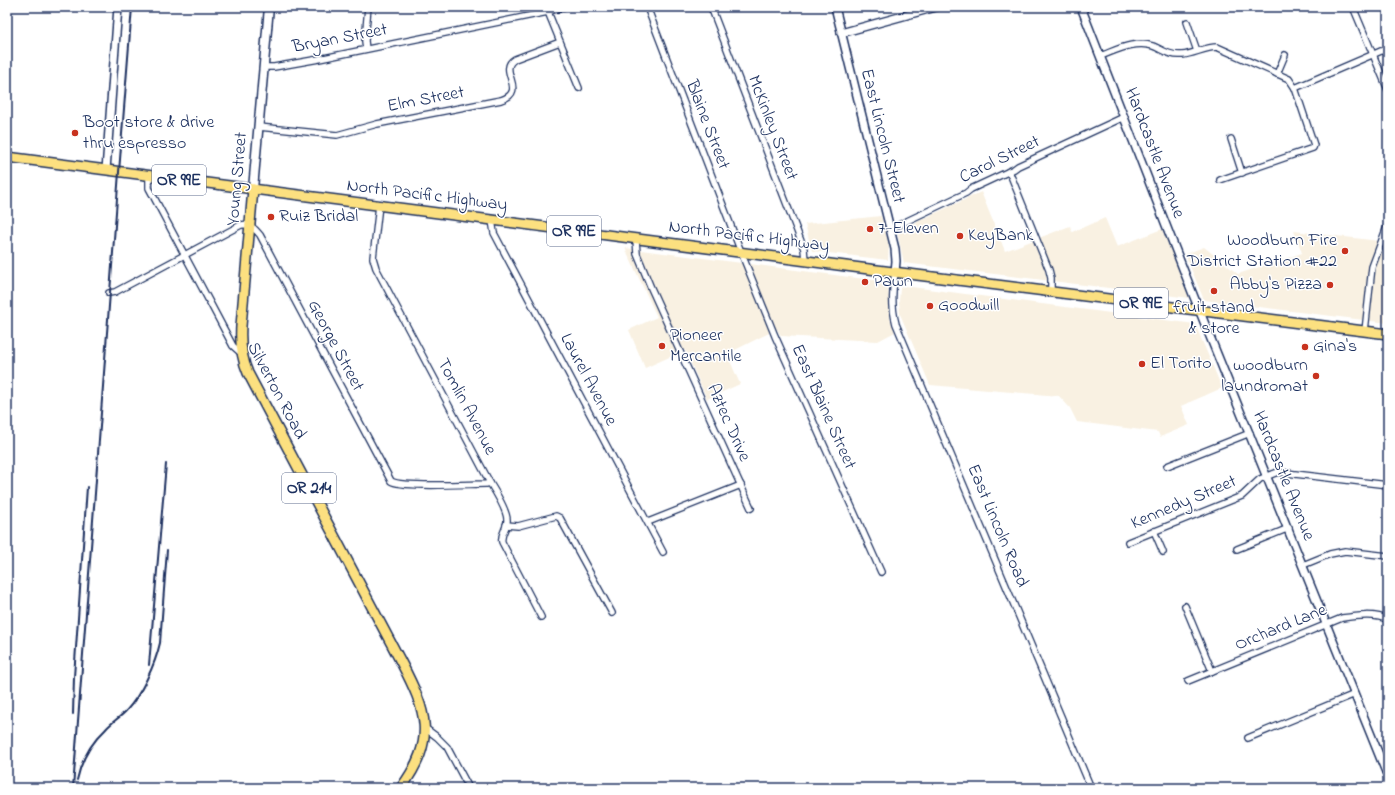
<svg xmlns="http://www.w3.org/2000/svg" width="1395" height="795" font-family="'Indie Flower',sans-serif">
	<rect width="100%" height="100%" fill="#fff"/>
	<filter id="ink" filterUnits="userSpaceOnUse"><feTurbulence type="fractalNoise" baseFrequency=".025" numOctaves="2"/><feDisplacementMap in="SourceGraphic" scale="8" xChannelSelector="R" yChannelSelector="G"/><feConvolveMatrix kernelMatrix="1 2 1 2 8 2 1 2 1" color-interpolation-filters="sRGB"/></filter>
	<g filter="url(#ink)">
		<g fill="#f9f1e2">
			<path d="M981,192L1005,251L1070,226L1072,232L1105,218L1117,247L1162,229L1190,298L904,263L897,231Z"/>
			<path d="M881,216L889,245L888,260L812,251L805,224Z"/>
			<path d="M1294,231L1388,242V323L1204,300L1185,254L1204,247L1238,274L1302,253Z"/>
			<path d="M625,248L888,282L890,318L895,332L878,341L781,336L777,329L727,354L740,384L707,399L685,350L645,368L629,330L657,317Z"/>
			<path d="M904,286L1195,324L1222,388L1181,406L1189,425L1160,437L1158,432L1077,422L1070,408L1059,396L930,385L900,314L899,301L900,288Z"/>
		</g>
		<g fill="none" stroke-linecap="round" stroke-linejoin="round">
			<defs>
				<g id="minor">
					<path d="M546,7L579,88"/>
					<path d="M647,7L741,252L775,336L881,572"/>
					<path d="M711,7L804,249L805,260"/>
					<path d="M1353,7L1388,90"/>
					<path d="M1187,22L1197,51"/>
					<path d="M366,49L365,41L368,7"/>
					<path d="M1100,56C1117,50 1135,40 1153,46C1163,50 1170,56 1182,55C1194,54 1205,47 1217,47L1289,79L1295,88L1388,48"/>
					<path d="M264,67H274L319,59L548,12L563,7"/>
					<path d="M1277,74L1285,55"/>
					<path d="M259,127L337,135L377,124L501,100C529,91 496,70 515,59L560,42"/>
					<path d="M1231,139L1242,173"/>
					<path d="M1009,171L1049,270L1051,278V292"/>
					<path d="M149,175V188L233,346L242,354"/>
					<path d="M1220,180L1313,148L1314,145L1295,88"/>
					<path d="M379,205L373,258L376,268L490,483C495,491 508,512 507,521C507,529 500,534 502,542L541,617"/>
					<path d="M492,220L494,233L663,552"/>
					<path d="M890,229L966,193L971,189L1014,169L1018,166L1124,117"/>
					<path d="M636,239L637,254L651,288L751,508"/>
					<path d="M895,272C892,290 891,306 896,324L1091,788"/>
					<path d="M109,293L115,292L241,225C250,223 255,229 260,235L391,481C401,488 470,484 486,484L490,483"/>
					<path d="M1365,331L1372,267L1388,224"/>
					<path d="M1167,466L1250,433"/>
					<path d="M648,522L741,485"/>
					<path d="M506,525L518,526L556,516L560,518L612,613"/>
					<path d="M1154,531L1163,552"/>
					<path d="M1128,542L1242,496L1260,479L1278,472L1388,485"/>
					<path d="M1237,549L1289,528"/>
					<path d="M1303,565L1330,554L1345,551L1388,556"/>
					<path d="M1185,606L1212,671"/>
					<path d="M1188,681L1342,618C1355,616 1376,613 1388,620"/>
					<path d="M425,728L437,737L447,747L469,788"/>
					<path d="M1248,738L1355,694"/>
				</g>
				<g id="tertiary">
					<path d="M835,7L895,249L896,261L895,272"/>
					<path d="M1081,7L1194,297L1388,777"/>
					<path d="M841,33L936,7"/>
					<path d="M106,170L118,7"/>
				</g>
				<path id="secondary" d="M253,189L269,7"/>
				<g id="primary">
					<path d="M7,157L861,268L1388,334"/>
					<path d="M253,189L241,326C240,342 241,357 248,373L401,662C427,712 437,739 401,788"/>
				</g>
			</defs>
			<use href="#minor" stroke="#1b2f5e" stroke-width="8"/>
			<use href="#tertiary" stroke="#1b2f5e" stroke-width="10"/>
			<use href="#secondary" stroke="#1b2f5e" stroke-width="11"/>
			<use href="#primary" stroke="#1b2f5e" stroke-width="12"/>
			<use href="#minor" stroke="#fff" stroke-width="5.5"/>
			<use href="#tertiary" stroke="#fff" stroke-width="7"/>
			<use href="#secondary" stroke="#fff" stroke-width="8"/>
			<use href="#primary" stroke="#fce080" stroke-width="9"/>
			<g stroke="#1b2f5e" stroke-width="2">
				<path d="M149,665L166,464"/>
				<path d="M73,714L74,677L87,487"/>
				<path d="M77,780C81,761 91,743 105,730C111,723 119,718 126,711C141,695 155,665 160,643L167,550"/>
				<path d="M73,788L119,172L132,7"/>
				<path d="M102,788V786"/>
			</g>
		</g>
	</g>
	<g fill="#c8321e" stroke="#fff" stroke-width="1.5">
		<circle cx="75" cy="133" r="4"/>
		<circle cx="271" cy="217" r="4"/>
		<circle cx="870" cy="229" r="4"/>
		<circle cx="960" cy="236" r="4"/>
		<circle cx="1345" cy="251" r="4"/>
		<circle cx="865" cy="282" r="4"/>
		<circle cx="1330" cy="285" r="4"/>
		<circle cx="1214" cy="291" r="4"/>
		<circle cx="930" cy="306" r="4"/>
		<circle cx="662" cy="346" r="4"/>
		<circle cx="1305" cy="347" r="4"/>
		<circle cx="1142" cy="364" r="4"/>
		<circle cx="1316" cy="376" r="4"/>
	</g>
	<g text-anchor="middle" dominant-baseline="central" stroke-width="3" stroke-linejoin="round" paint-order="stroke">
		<g fill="#fff" stroke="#5f6d8e" stroke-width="1">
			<rect x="152" y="165" width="54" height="30" rx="3"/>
			<rect x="547" y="216" width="54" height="30" rx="3"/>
			<rect x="1114" y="288" width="54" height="30" rx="3"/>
			<rect x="282" y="473" width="54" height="30" rx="3"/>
		</g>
		<g font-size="17" font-weight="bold" fill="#1b2f5e">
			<text x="179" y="180">OR 99E</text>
			<text x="574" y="231">OR 99E</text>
			<text x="1141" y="303">OR 99E</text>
			<text x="309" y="488">OR 214</text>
		</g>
		<g font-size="18" fill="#1b2f5e" stroke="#fff">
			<text transform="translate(340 39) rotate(-11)">Bryan Street</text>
			<text transform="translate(426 100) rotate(-11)">Elm Street</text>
			<text transform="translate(707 125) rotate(69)">Blaine Street</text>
			<text transform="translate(772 128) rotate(69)">McKinley Street</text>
			<text transform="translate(882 136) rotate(76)">East Lincoln Street</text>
			<text transform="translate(1154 153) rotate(69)">Hardcastle Avenue</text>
			<text transform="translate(1000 160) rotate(-26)">Carol Street</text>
			<text transform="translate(238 179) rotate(-85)">Young Street</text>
			<text transform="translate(427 196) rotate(7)">North Pacific Highway</text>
			<text transform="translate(749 237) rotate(7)">North Pacific Highway</text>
			<text transform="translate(335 346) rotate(62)">George Street</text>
			<text transform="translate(588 380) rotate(62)">Laurel Avenue</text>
			<text transform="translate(276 391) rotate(62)">Silverton Road</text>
			<text transform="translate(466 407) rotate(62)">Tomlin Avenue</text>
			<text transform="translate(823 407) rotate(66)">East Blaine Street</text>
			<text transform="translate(728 423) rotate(66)">Aztec Drive</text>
			<text transform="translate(1283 476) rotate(68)">Hardcastle Avenue</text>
			<text transform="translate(1184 503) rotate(-23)">Kennedy Street</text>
			<text transform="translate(997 526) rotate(67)">East Lincoln Road</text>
			<text transform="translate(1281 628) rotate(-22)">Orchard Lane</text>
		</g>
		<g font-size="18" fill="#1b2f5e" stroke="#fff" text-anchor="start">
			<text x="83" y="123">Boot store &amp; drive<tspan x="83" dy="21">thru espresso</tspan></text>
			<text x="279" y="217">Ruiz Bridal</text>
			<text x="878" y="229">7-Eleven</text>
			<text x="968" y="236">KeyBank</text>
			<text x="1337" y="241" text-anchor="end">Woodburn Fire<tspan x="1337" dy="21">District Station #22</tspan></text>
			<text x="873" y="282">Pawn</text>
			<text x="1322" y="285" text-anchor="end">Abby's Pizza</text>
			<text x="938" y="306">Goodwill</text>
			<text x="1214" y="308" text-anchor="middle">fruit stand<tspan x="1214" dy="21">&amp; store</tspan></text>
			<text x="670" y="336">Pioneer<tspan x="670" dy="21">Mercantile</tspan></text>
			<text x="1313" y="347">Gina's</text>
			<text x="1150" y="364">El Torito</text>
			<text x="1308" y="366" text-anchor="end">woodburn<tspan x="1308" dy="21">laundromat</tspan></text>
		</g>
	</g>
	<rect width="1395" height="795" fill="none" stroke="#fff" stroke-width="24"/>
	<rect x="12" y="12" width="1371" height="771" fill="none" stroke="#1b2f5e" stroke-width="1.5" filter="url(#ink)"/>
</svg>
